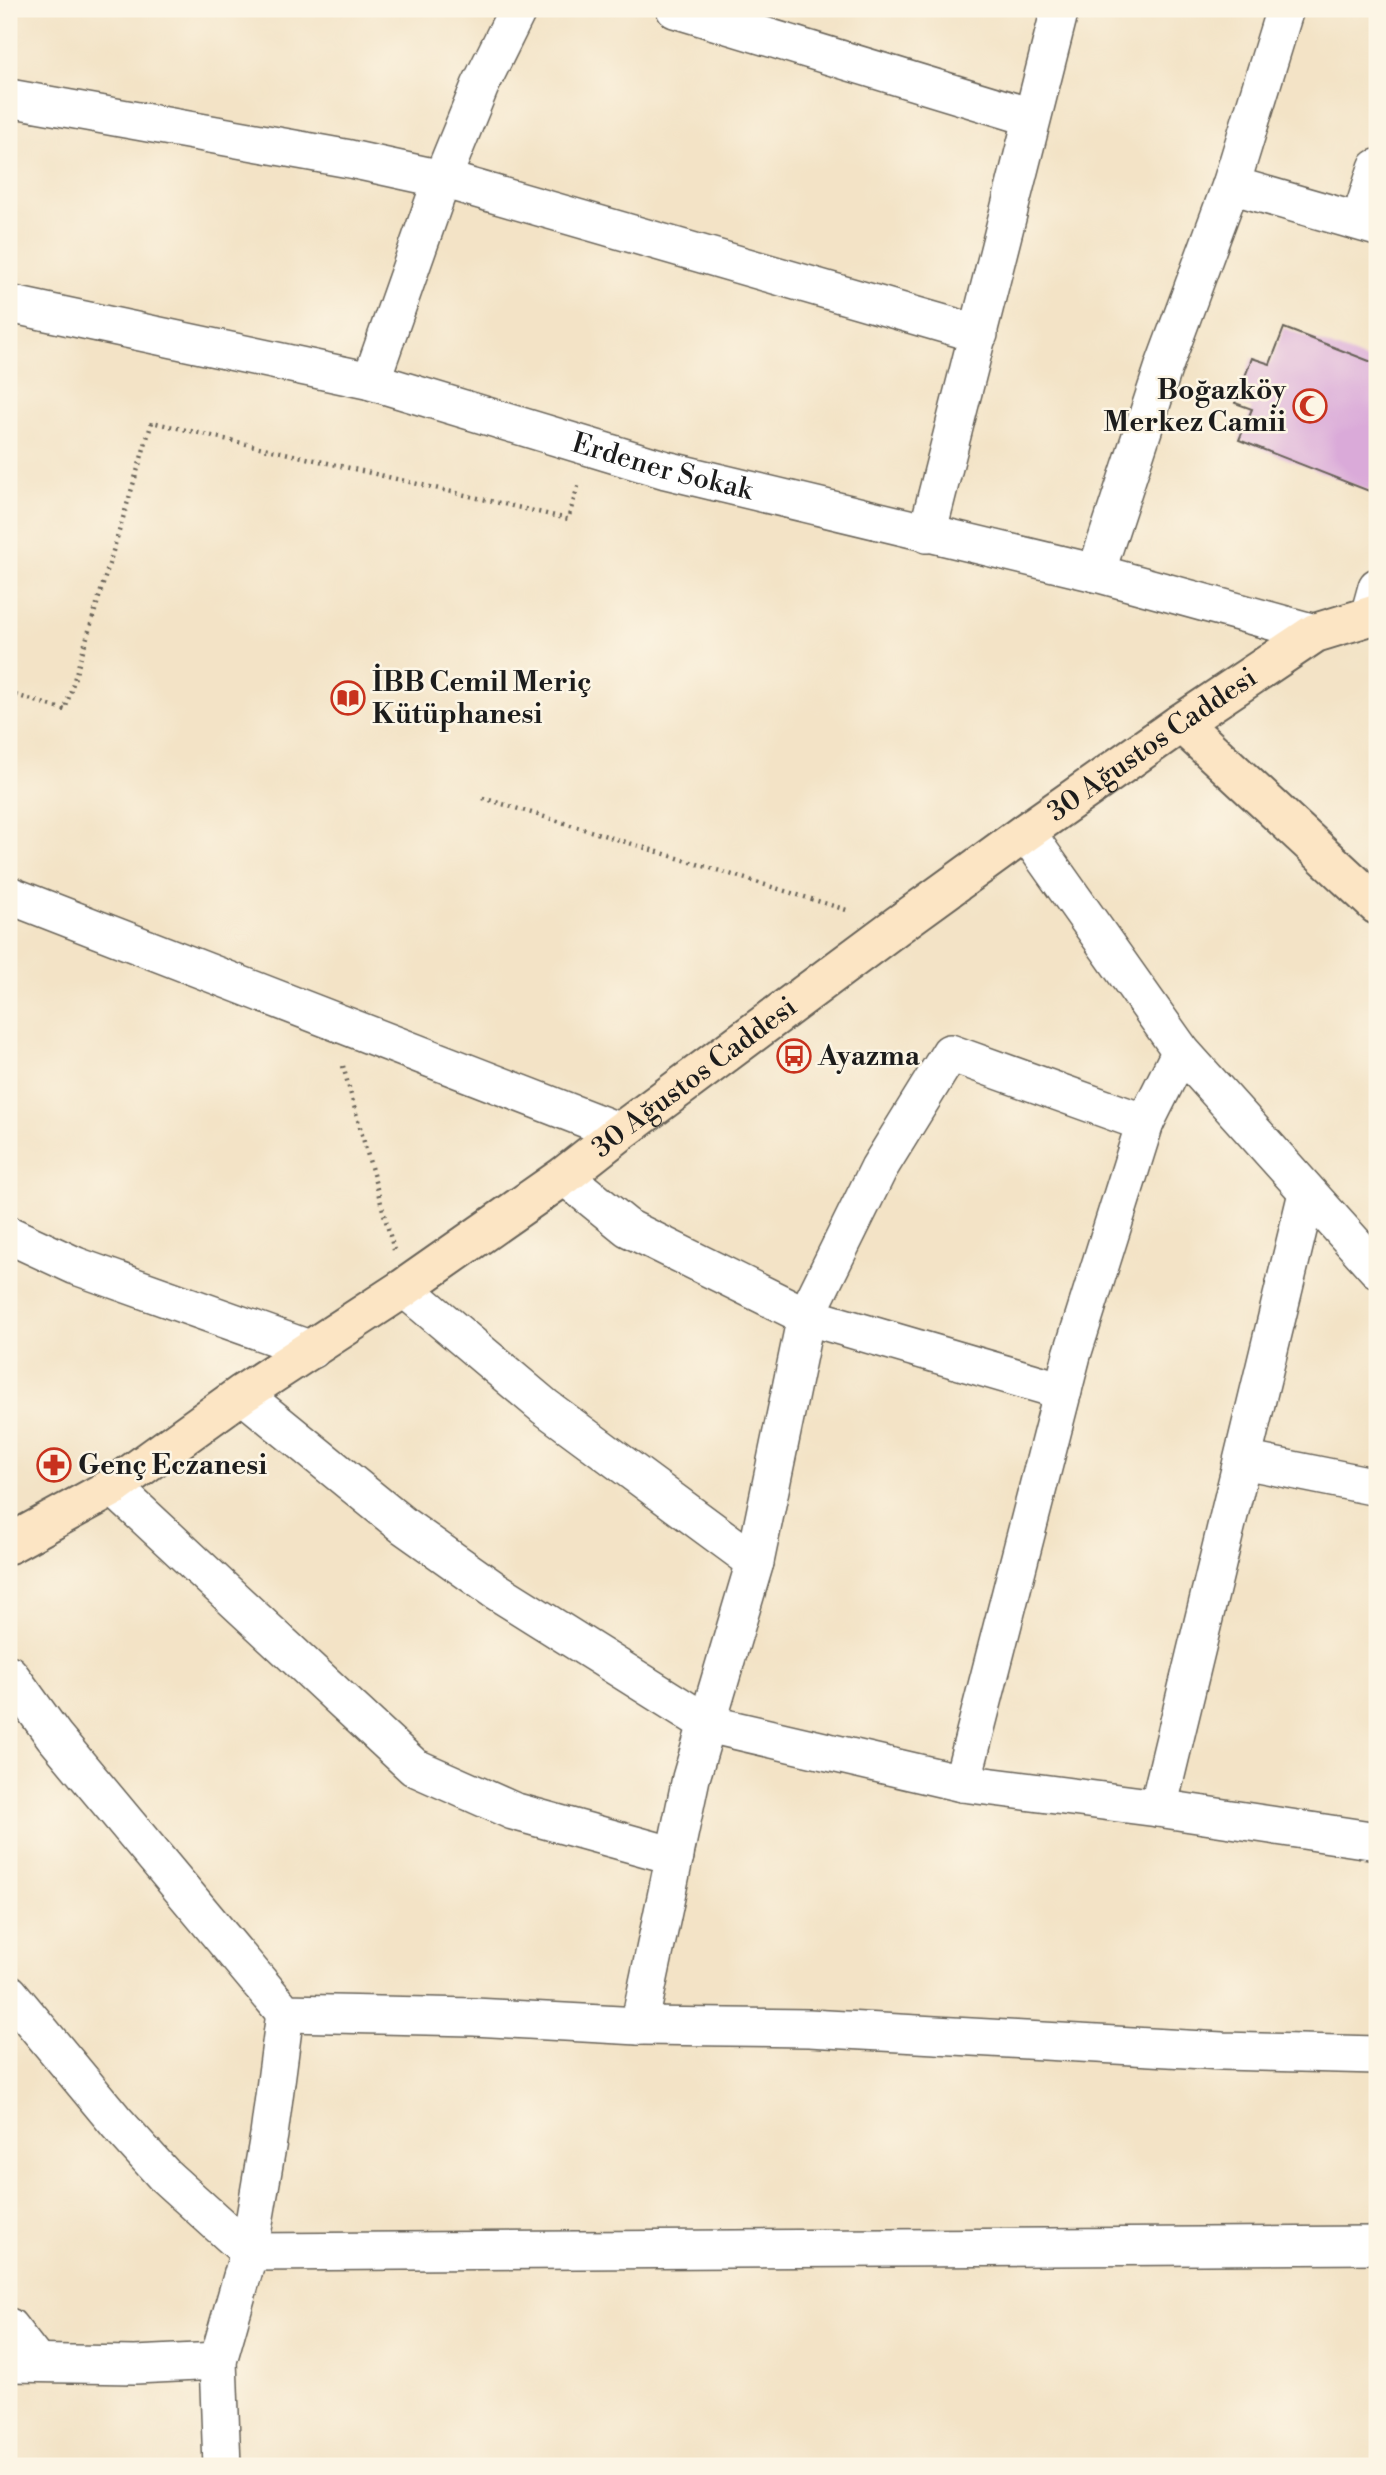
<svg xmlns="http://www.w3.org/2000/svg" width="1386" height="2475" font-family="'Libre Bodoni',serif">
	<rect width="100%" height="100%" fill="#fcf5e5"/>
	<filter id="ink" filterUnits="userSpaceOnUse"><feTurbulence type="fractalNoise" baseFrequency=".0143" numOctaves="2"/><feDisplacementMap in="SourceGraphic" scale="14" xChannelSelector="R" yChannelSelector="G"/><feConvolveMatrix kernelMatrix="1 2 1 2 8 2 1 2 1" color-interpolation-filters="sRGB"/></filter>
	<filter id="wash" filterUnits="userSpaceOnUse"><feTurbulence type="fractalNoise" baseFrequency=".00686" numOctaves="4" result="noise"/><feDisplacementMap in="SourceGraphic" scale="28" xChannelSelector="R" yChannelSelector="G"/><feGaussianBlur stdDeviation="1.57" result="paint"/><feColorMatrix in="noise" values="0 0 0 0 0 0 0 0 0 0 0 0 0 0 0 0 0 1.4 0 .05"/><feComposite in="paint" operator="in"/></filter>
	<g filter="url(#wash)">
		<rect width="100%" height="100%" fill="#f3e3c6"/>
		<g id="blocks">
			<path fill="#daaad9" d="M1284,328L1377,364V470L1369,491L1239,440L1252,409L1235,403L1252,358L1270,364Z"/>
		</g>
	</g>
	<g filter="url(#ink)">
		<use href="#blocks" fill-opacity="0" stroke="#676258" stroke-width="2"/>
		<g fill="none" stroke-linecap="round" stroke-linejoin="round">
			<defs>
				<g id="street">
					<path d="M675,9L1031,117"/>
					<path d="M9,98L350,159L442,179L979,334"/>
					<path d="M1231,185L1377,227"/>
					<path d="M1360,221L1377,168"/>
					<path id="s1" d="M9,304L371,381L666,470L1096,573L1315,633"/>
					<path d="M371,381L442,179L480,86L518,9"/>
					<path d="M927,534L1060,9"/>
					<path d="M1096,573L1164,366L1231,185L1285,9"/>
					<path d="M1369,616L1377,587"/>
					<path d="M1026,832L1181,1051L1377,1269"/>
					<path d="M9,895L620,1132"/>
					<path d="M564,1176L628,1228L806,1316L1063,1391"/>
					<path d="M9,1235L76,1266L312,1350"/>
					<path d="M404,1288L545,1407L755,1562"/>
					<path d="M242,1394L404,1526L493,1589L708,1724L962,1783L1158,1808L1377,1841"/>
					<path d="M1243,1460L1377,1487"/>
					<path d="M113,1487L414,1767L513,1811L675,1856"/>
					<path d="M9,1674L54,1736L285,2013L474,2017L639,2026L809,2028L1222,2051L1377,2055"/>
					<path d="M962,1783L1072,1355L1145,1123L1181,1051"/>
					<path d="M1158,1808L1307,1193"/>
					<path d="M9,1993L117,2123L164,2175L249,2252L1377,2245"/>
					<path d="M639,2026L691,1778L755,1562L806,1316L879,1168L950,1053L1145,1123"/>
					<path d="M9,2327L37,2363"/>
					<path d="M9,2363L135,2365L218,2361"/>
					<path d="M222,2466L218,2361L249,2252L269,2135L285,2013"/>
				</g>
				<g id="secondary">
					<path d="M1181,723L1377,905"/>
					<path id="s2" d="M9,1544L113,1487L242,1394L404,1288L564,1176L620,1132L898,925L1026,832L1181,723L1315,633L1377,614"/>
				</g>
			</defs>
			<use href="#street" stroke="#676258" stroke-width="40"/>
			<use href="#secondary" stroke="#676258" stroke-width="42"/>
			<g stroke="#676258" stroke-width="4.5" stroke-dasharray="2 5" stroke-linecap="butt">
				<path d="M9,693L65,710L152,422L568,519L579,483"/>
				<path d="M483,798L850,911"/>
				<path d="M343,1066L394,1250"/>
			</g>
			<use href="#street" stroke="#fff" stroke-width="37"/>
			<use href="#secondary" stroke="#fce5c4" stroke-width="38"/>
		</g>
	</g>
	<defs>
		<symbol id="mosque-ring" viewBox="-11 -11 22 22"><circle r="9.5" fill="#fcf5e5" stroke="#c8321e" stroke-width="1.5"/><path d="M3.5-4.9A6 6 0 1 0 3.5 4.9A5 5 0 1 1 3.5-4.9Z" fill="#c8321e"/></symbol>
		<symbol id="library-ring" viewBox="-11 -11 22 22"><circle r="9.5" fill="#fcf5e5" stroke="#c8321e" stroke-width="1.5"/><path d="M-6-4Q-3-5.5-.7-3.5V5Q-3 3-6 4ZM6-4Q3-5.5 .7-3.5V5Q3 3 6 4Z" fill="#c8321e"/></symbol>
		<symbol id="bus-ring" viewBox="-11 -11 22 22"><circle r="9.5" fill="#fcf5e5" stroke="#c8321e" stroke-width="1.5"/><path d="M-5-6H5V4H4V6H2V4H-2V6H-4V4H-5ZM-3.5-4V0h7V-4ZM-3.5 1.2v1.5H-2V1.2ZM2 1.2v1.5H3.5V1.2Z" fill="#c8321e"/></symbol>
		<symbol id="pharmacy-ring" viewBox="-11 -11 22 22"><circle r="9.5" fill="#fcf5e5" stroke="#c8321e" stroke-width="1.5"/><path d="M-2-6h4v4h4v4h-4v4h-4v-4h-4v-4h4Z" fill="#c8321e"/></symbol>
	</defs>
	<g fill-rule="evenodd">
		<use href="#mosque-ring" x="1291" y="387" width="38" height="38"/>
		<use href="#library-ring" x="329" y="679" width="38" height="38"/>
		<use href="#bus-ring" x="775" y="1037" width="38" height="38"/>
		<use href="#pharmacy-ring" x="35" y="1446" width="38" height="38"/>
	</g>
	<g text-anchor="middle" dominant-baseline="central" stroke-width="5" stroke-linejoin="round" paint-order="stroke">
		<g font-size="28" font-weight="bold" fill="#1c1c1c" stroke="#fcf5e5" text-anchor="start">
			<text x="1286" y="390" text-anchor="end">Boğazköy<tspan x="1286" dy="32">Merkez Camii</tspan></text>
			<text x="372" y="682">İBB Cemil Meriç<tspan x="372" dy="32">Kütüphanesi</tspan></text>
			<text x="818" y="1056">Ayazma</text>
			<text x="78" y="1465">Genç Eczanesi</text>
		</g>
		<g font-size="28" fill="#1c1c1c" stroke="#fcf5e5">
			<text stroke="none"><textPath href="#s1" startOffset="674">Erdener Sokak</textPath></text>
			<text stroke="none"><textPath href="#s2" startOffset="1396">30 Ağustos Caddesi</textPath></text>
			<text stroke="none"><textPath href="#s2" startOffset="830">30 Ağustos Caddesi</textPath></text>
		</g>
	</g>
	<rect width="1386" height="2475" fill="none" stroke="#fcf5e5" stroke-width="35"/>
</svg>
